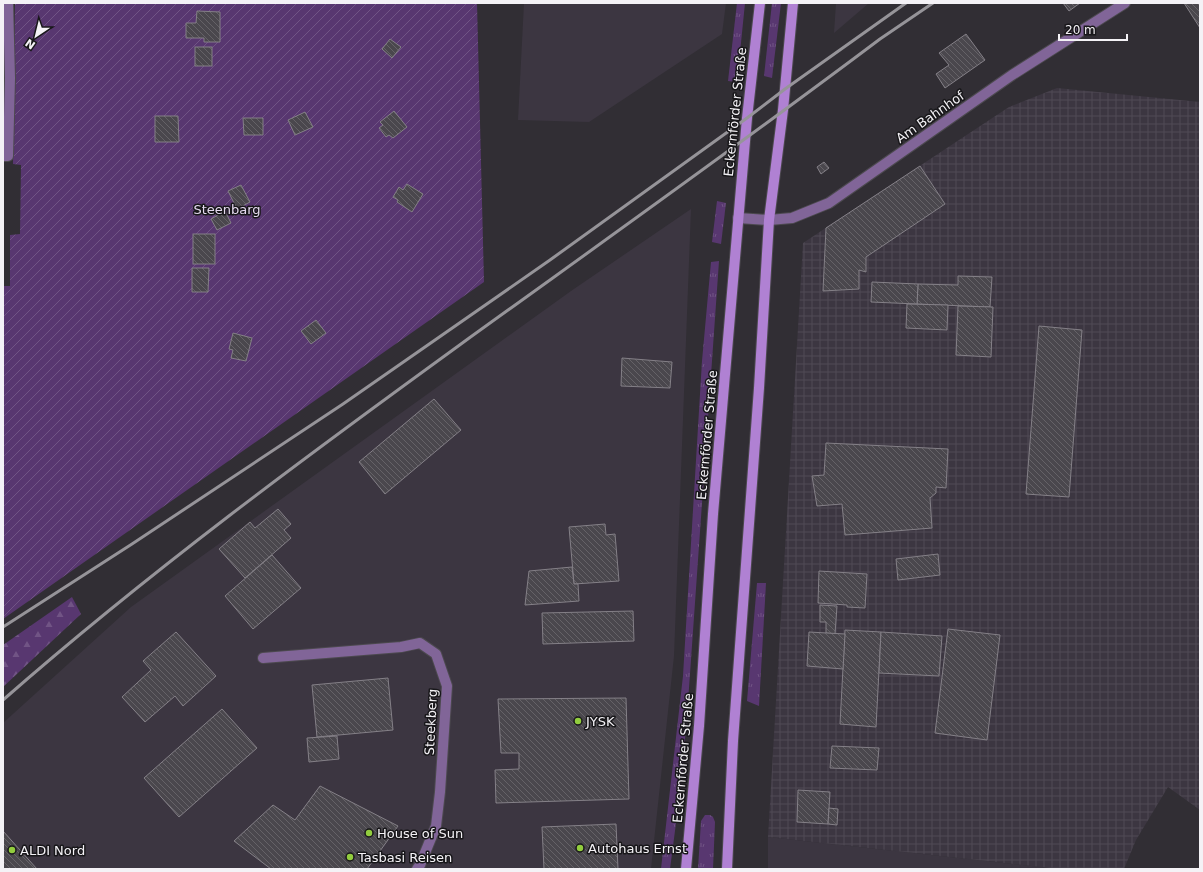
<svg xmlns="http://www.w3.org/2000/svg" width="1203" height="872" font-family="'DejaVu Sans',sans-serif">
	<defs>
		<pattern id="industrial-grid" width="8" height="8" patternUnits="userSpaceOnUse"><rect width="8" height="8" fill="#3c3641"/><path d="M0 4h8M4 0v8" fill="none" stroke="#4f4a54"/></pattern>
		<pattern id="grass-tufts" width="24" height="20" patternUnits="userSpaceOnUse"><rect width="24" height="20" fill="#583770"/><path d="M3 7l-1-3M5 7V3M7 7l1-3M15 17l-1-3M17 17v-4M19 17l1-3" fill="none" stroke="#715485"/></pattern>
		<pattern id="forest-firs" width="22" height="20" patternUnits="userSpaceOnUse"><rect width="22" height="20" fill="#583770"/><path d="M5 1l3.5 6h-7zM16 11l3.5 6h-7z" fill="#715485"/></pattern>
		<pattern id="garden-furrows" width="10" height="10" patternUnits="userSpaceOnUse"><rect width="10" height="10" fill="#583770"/><path d="M-1 1l2-2M0 10L10 0M9 11l2-2" fill="none" stroke="#715485"/></pattern>
		<pattern id="building-back-hatch" width="6" height="6" patternUnits="userSpaceOnUse"><rect width="6" height="6" fill="#4a474d"/><path d="M-1 5l2 2M0 0l6 6M5-1l2 2" fill="none" stroke="#656267"/></pattern>
	</defs>
	<rect width="100%" height="100%" fill="#312e34"/>
	<g fill="#3c3641">
		<path d="M524,3H726L722,34L589,122L518,120Z"/>
		<path d="M836,3H869L834,33Z"/>
		<path d="M691,209L674,656L651,869H3V723L131,607L571,291Z"/>
		<path d="M768,837L1059,869H768Z"/>
	</g>
	<path fill="url(#industrial-grid)" d="M1057,88L1200,102V810L1168,787L1136,840L1124,869H1059L768,837L803,243L1009,107Z"/>
	<g fill="url(#grass-tufts)">
		<path d="M737,3H745L737,82L728,81Z"/>
		<path d="M772,3H781L772,78L764,76Z"/>
		<path d="M717,201L726,203L721,244L712,242Z"/>
		<path d="M719,261L689,688L682,777L670,869H661L683,676L702,361L711,262Z"/>
		<path d="M757,583H766L759,706L747,701Z"/>
		<path d="M705,815H710L713,817L715,822L713,869H698L701,821Z"/>
	</g>
	<path fill="url(#forest-firs)" d="M72,597L81,614L3,687V645Z"/>
	<path fill="url(#garden-furrows)" d="M15,3H477L484,282L3,619V286H10V235L20,234L21,165L13,164Z"/>
	<g fill="url(#building-back-hatch)" stroke="#848087">
		<path d="M1063,3H1080L1069,11Z"/>
		<path d="M1184,3H1200V28Z"/>
		<path d="M197,11L220,12V42H204V38H186V23H196Z"/>
		<path d="M966,34L985,60L945,88L936,74L949,65L939,53Z"/>
		<path d="M390,39L401,47L392,58L382,49Z"/>
		<rect x="195" y="47" width="17" height="19"/>
		<path d="M394,111L407,127L393,138L389,135L386,137L379,128L383,125L380,122Z"/>
		<path d="M305,112L313,127L295,135L288,120Z"/>
		<path d="M155,116H178L179,142H155Z"/>
		<path d="M243,118H263V135H244Z"/>
		<path d="M824,162L829,168L821,174L817,167Z"/>
		<path d="M920,166L945,204L866,257V272L859,270V289L823,291L826,228Z"/>
		<path d="M407,184L423,194L412,212L397,202L398,200L393,197L399,187L403,190Z"/>
		<path d="M241,185L250,202L237,209L228,191Z"/>
		<path d="M225,211L231,223L217,230L211,219Z"/>
		<rect x="193" y="234" width="22" height="30"/>
		<path d="M192,268H209L208,292H192Z"/>
		<path d="M958,276L992,277L990,307L917,304L918,284L958,285Z"/>
		<path d="M872,282L918,284L917,304L871,302Z"/>
		<path d="M907,304L948,305L947,330L906,328Z"/>
		<path d="M958,306L993,307L991,357L956,355Z"/>
		<path d="M316,320L326,333L311,344L301,331Z"/>
		<path d="M1039,326L1082,330L1069,497L1026,494Z"/>
		<path d="M233,333L252,338L246,361L231,358L233,350L229,349Z"/>
		<path d="M622,358L672,362L670,388L621,386Z"/>
		<path d="M434,399L461,430L385,494L359,462Z"/>
		<path d="M826,443L948,449L946,488L936,487V493L930,498L932,528L845,535L842,504L817,506L812,476L824,475Z"/>
		<path d="M278,509L291,524L284,530L291,538L245,578L219,549L250,522L255,528Z"/>
		<path d="M605,524L606,535L615,534L619,581L574,584L569,527Z"/>
		<path d="M938,554L940,575L898,580L896,559Z"/>
		<path d="M272,555L301,588L253,629L225,596Z"/>
		<path d="M572,567L574,584H578L579,601L525,605L529,571Z"/>
		<path d="M819,571L867,574L865,608L847,607V605L818,603Z"/>
		<path d="M820,605L837,606L835,634L826,633V622H820Z"/>
		<path d="M633,611L634,641L543,644L542,613Z"/>
		<path d="M948,629L1000,635L987,740L935,733Z"/>
		<path d="M845,630L881,632L876,727L840,724Z"/>
		<path d="M176,632L216,676L183,706L175,696L145,722L122,697L151,670L143,661Z"/>
		<path d="M809,632L845,634L843,669L807,666Z"/>
		<path d="M881,632L942,636L939,676L879,673Z"/>
		<path d="M388,678L393,730L317,737L312,685Z"/>
		<path d="M626,698L629,799L496,803L495,770L519,769V753H501L498,699Z"/>
		<path d="M222,709L257,748L179,817L144,778Z"/>
		<path d="M337,736L339,759L309,762L307,738Z"/>
		<path d="M832,746L879,748L877,770L830,768Z"/>
		<path d="M320,786L398,826L367,869H271L234,841L273,805L295,820Z"/>
		<path d="M798,790L830,792L828,824L797,822Z"/>
		<path d="M829,808L838,809L837,825L828,824Z"/>
		<path d="M616,824L618,869H544L542,827Z"/>
		<path d="M3,831L37,869H3Z"/>
	</g>
	<g fill="none" stroke-linecap="round" stroke-linejoin="round">
		<defs>
			<g id="street">
				<path d="M3,156H8L10,78L8,3"/>
				<path d="M738,218L769,220L792,218L829,203L1012,75L1125,3"/>
				<path d="M263,658L401,647L420,643L436,654L447,686L440,792L436,826L420,865L417,869"/>
			</g>
			<g id="secondary">
				<path d="M686,869L699,726L713,514L747,118L760,3"/>
				<path d="M727,869L733,741L759,388L769,220L783,110L793,3"/>
			</g>
		</defs>
		<use href="#street" stroke="#4c494f" stroke-width="12"/>
		<use href="#secondary" stroke="#4c494f" stroke-width="12"/>
		<use href="#street" stroke="#816598" stroke-width="10"/>
		<use href="#secondary" stroke="#b081d3" stroke-width="10"/>
		<g stroke="#969499" stroke-width="3">
			<path d="M3,627L132,544L343,404L550,260L747,118L785,89L906,3"/>
			<path d="M3,700C149,572 304,458 461,344C601,243 742,143 880,39L933,3"/>
		</g>
	</g>
	<g fill="#92cd3e" stroke="#18171a" stroke-width="1.5">
		<circle cx="578" cy="721" r="4"/>
		<circle cx="369" cy="833" r="4"/>
		<circle cx="580" cy="848" r="4"/>
		<circle cx="12" cy="850" r="4"/>
		<circle cx="350" cy="857" r="4"/>
	</g>
	<g text-anchor="middle" dominant-baseline="central" stroke-width="3" stroke-linejoin="round" paint-order="stroke">
		<g font-size="13" fill="#f4f2f6" stroke="#18171a">
			<text transform="translate(735 112) rotate(-84)">Eckernförder Straße</text>
			<text transform="translate(930 117) rotate(-35)">Am Bahnhof</text>
			<text transform="translate(707 435) rotate(-85)">Eckernförder Straße</text>
			<text transform="translate(431 722) rotate(-87)">Steekberg</text>
			<text transform="translate(683 758) rotate(-85)">Eckernförder Straße</text>
		</g>
		<g font-size="13" fill="#e6daf0" stroke="#18171a">
			<text x="227" y="209">Steenbarg</text>
		</g>
		<g font-size="13" fill="#f4f2f6" stroke="#18171a" text-anchor="start">
			<text x="586" y="721">JYSK</text>
			<text x="377" y="833">House of Sun</text>
			<text x="588" y="848">Autohaus Ernst</text>
			<text x="20" y="850">ALDI Nord</text>
			<text x="358" y="857">Tasbasi Reisen</text>
		</g>
	</g>
	<rect width="1203" height="872" fill="none" stroke="#f4f2f6" stroke-width="8"/>
	<g transform="translate(36 36) rotate(215)" stroke="#18171a" stroke-width="3" paint-order="stroke">
	<path d="M0-3L7 15L0 10L-7 15Z" fill="#f4f2f6"/>
	<text y="-6" font-size="11" font-weight="bold" text-anchor="middle" fill="#f4f2f6">N</text>
	</g>
	<path d="M1059 34v6h68v-6" fill="none" stroke="#f4f2f6" stroke-width="2"/>
	<text x="1065" y="34" font-size="12" fill="#f4f2f6" stroke="#18171a" stroke-width="3" paint-order="stroke">20 m</text>
</svg>
